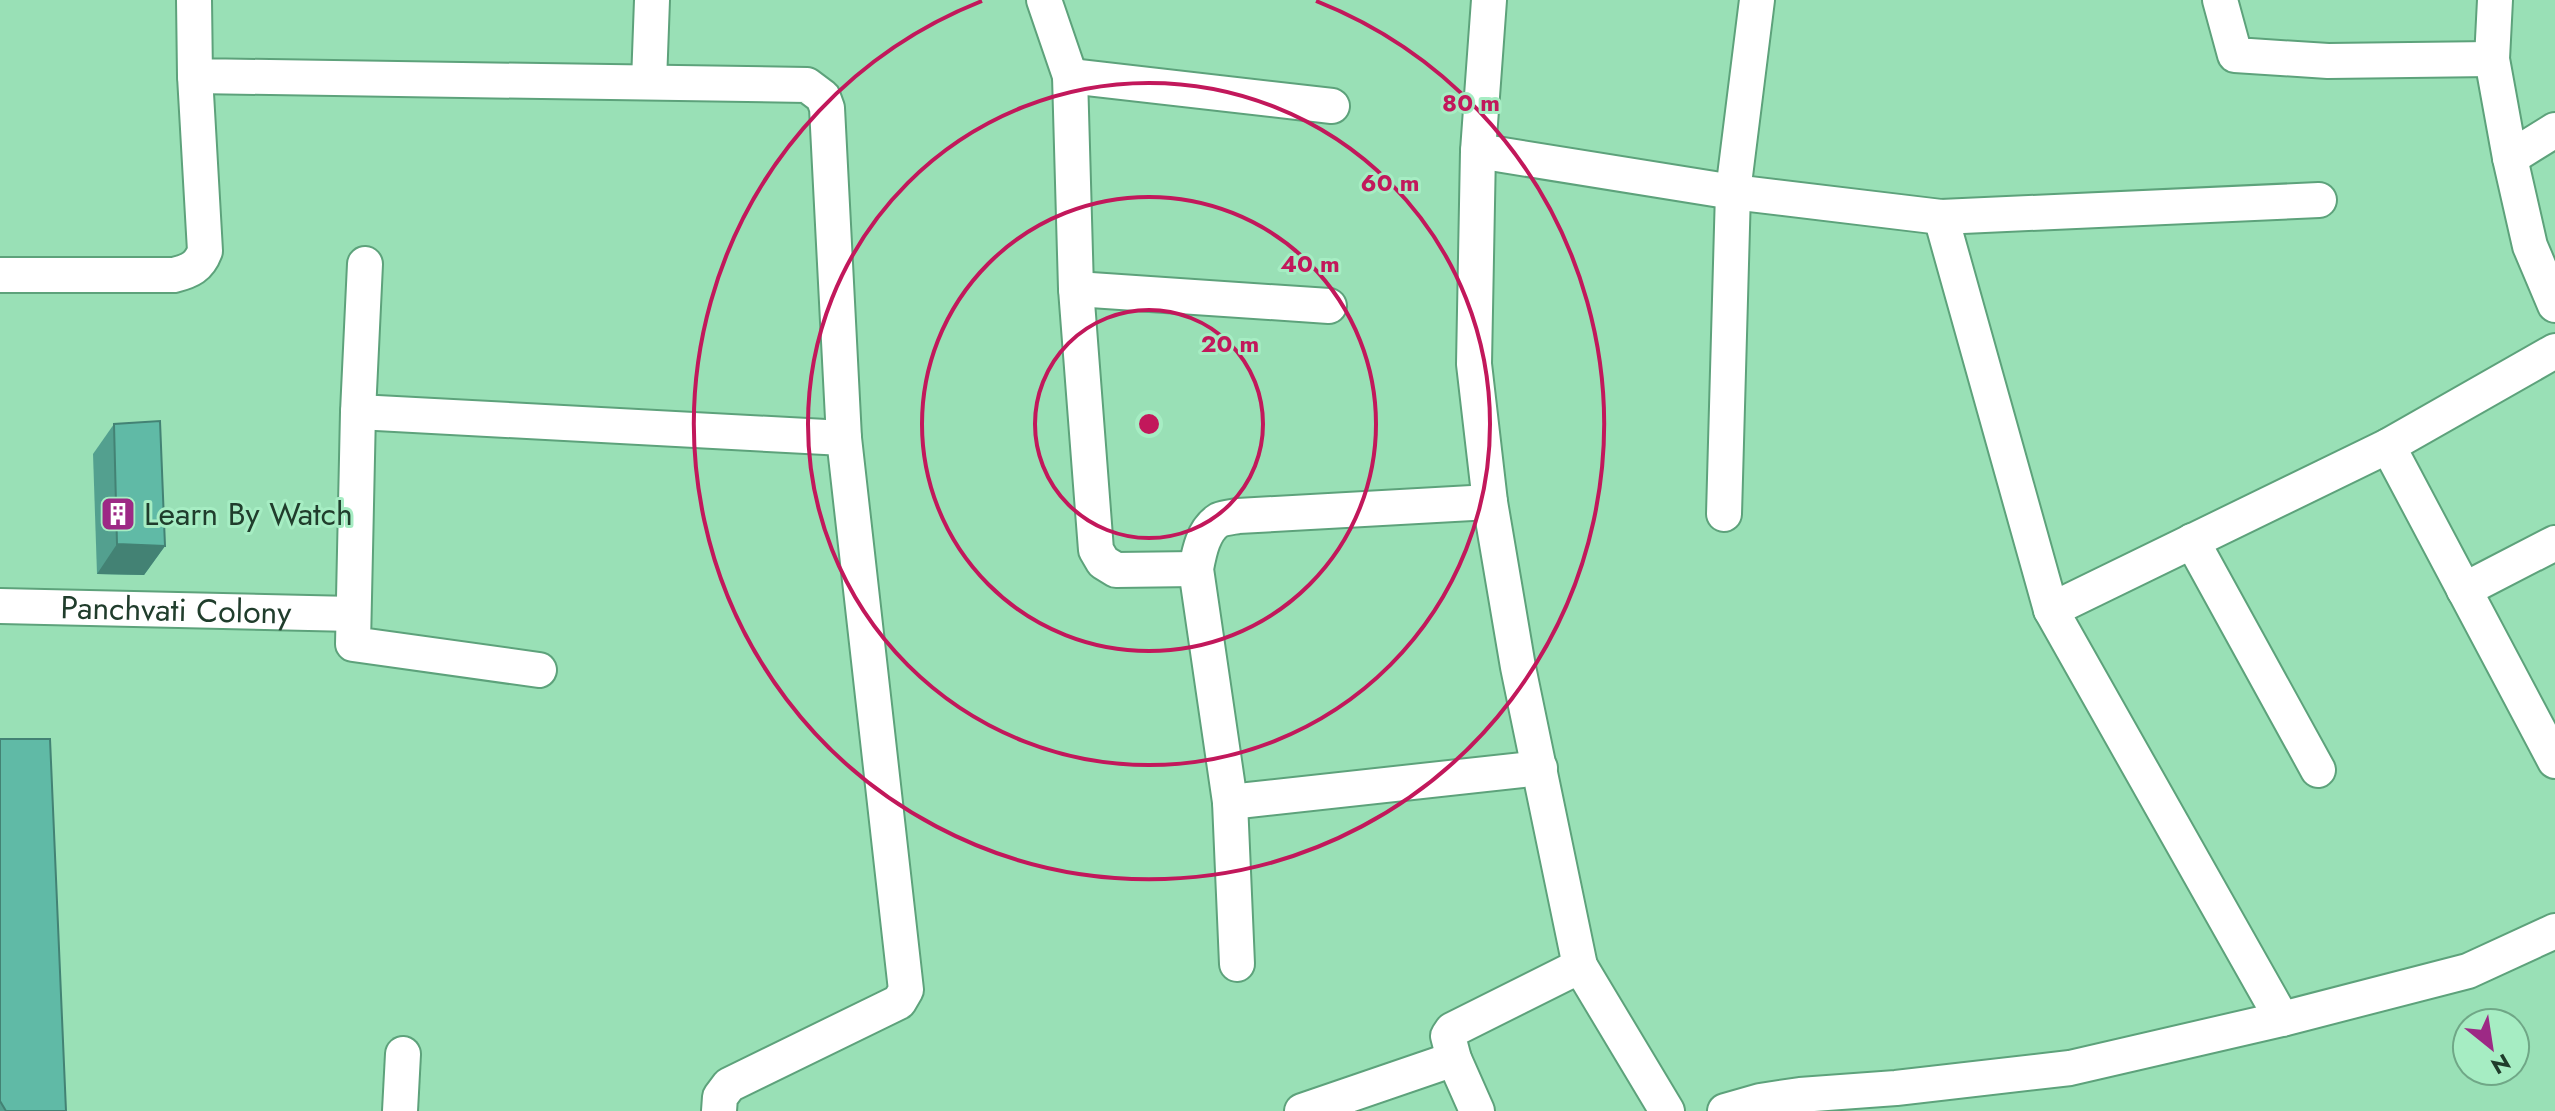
<svg xmlns="http://www.w3.org/2000/svg" width="2555" height="1111" font-family="Jost,sans-serif">
	<rect width="100%" height="100%" fill="#99e0b6"/>
	<g fill="none" stroke-linecap="round" stroke-linejoin="round">
		<defs>
			<g id="minor">
				<path d="M194,0L195,76L807,85L823,97L827,108L844,438L906,990L899,1002L729,1085L720,1097L719,1111"/>
				<path d="M1044,0L1070,76"/>
				<path d="M1489,0L1478,151L1474,364L1490,502L1518,667L1580,966"/>
				<path d="M2220,0L2235,55L2328,61L2492,59"/>
				<path d="M2495,0L2492,59L2510,158L2530,246L2555,305"/>
				<path d="M649,82L652,0"/>
				<path d="M1478,151L1733,192L1941,217L2319,200"/>
				<path d="M2510,158L2555,130"/>
				<path d="M1941,217L2051,610L2282,1019"/>
				<path d="M365,264L358,412L353,644L539,670"/>
				<path d="M0,275H174C190,271 199,267 205,251L195,76"/>
				<path d="M1076,289L1329,306"/>
				<path d="M2555,351L2388,446L2555,761"/>
				<path d="M358,412L844,438"/>
				<path d="M1490,502L1238,516C1233,517 1224,518 1219,520C1203,530 1199,553 1196,569L1230,802L1540,768"/>
				<path d="M1724,514L1733,192L1757,0"/>
				<path d="M2192,541L2318,770"/>
				<path d="M1196,569L1116,570L1103,562L1096,550L1076,289L1070,76L1332,106"/>
				<path d="M2464,590L2555,543"/>
				<path id="s1" d="M0,606L353,614"/>
				<path d="M2051,610L2388,446"/>
				<path d="M1230,802L1237,964"/>
				<path d="M400,1111L403,1054"/>
				<path d="M1302,1111L1454,1059"/>
				<path d="M1477,1111L1454,1059L1448,1036L1452,1030L1580,966L1667,1111"/>
				<path d="M1725,1111L1760,1101L1800,1095L1896,1088L2070,1068L2282,1019L2468,971L2555,931"/>
			</g>
		</defs>
		<use href="#minor" stroke="#5da27b" stroke-width="38"/>
		<use href="#minor" stroke="#fff" stroke-width="34"/>
	</g>
	<g fill="#53a08f">
		<path d="M114,424L165,546L144,575L97,574L93,454Z"/>
		<path d="M0,739L66,1111H0Z"/>
	</g>
	<path fill="#438274" d="M117,544L165,546L144,575L97,574Z"/>
	<g fill="#60baa6" stroke="#438274" stroke-width="2">
		<path d="M160,421L165,546L117,544L114,424Z"/>
		<path d="M0,739H50L66,1111H6L0,1101Z"/>
	</g>
	<g fill="none" stroke="#c2185b" stroke-width="4">
		<circle cx="1149" cy="424" r="114"/>
		<circle cx="1149" cy="424" r="227"/>
		<circle cx="1149" cy="424" r="341"/>
		<path d="M1316 1A455 455 0 1 1 982 1"/>
	</g>
	<defs>
		<symbol id="building-square" viewBox="-11 -11 22 22"><rect x="-9" y="-9" width="18" height="18" rx="4" fill="#9d2985" stroke="#a6edc3"/><path d="M-4-6H4V6H1V3H-1V6H-4ZM-2.5-4.3h1.7v1.8h-1.7ZM.8-4.3h1.7v1.8H.8ZM-2.5-1h1.7V.8h-1.7ZM.8-1h1.7V.8H.8Z" fill="#fff"/></symbol>
	</defs>
	<g fill-rule="evenodd">
		<use href="#building-square" x="98" y="494" width="40" height="40"/>
	</g>
	<g text-anchor="middle" dominant-baseline="central" stroke-width="6" stroke-linejoin="round" paint-order="stroke">
		<g font-size="32" fill="#203d2c" stroke="#a6edc3" text-anchor="start">
			<text x="144" y="514">Learn By Watch</text>
		</g>
		<g font-size="32" fill="#203d2c" stroke="#a6edc3">
			<text stroke="none"><textPath href="#s1" startOffset="176">Panchvati Colony</textPath></text>
		</g>
	</g>
	<circle cx="1149" cy="424" r="12" fill="#c2185b" stroke="#a6edc3" stroke-width="4"/>
	<g font-size="24" text-anchor="middle" font-weight="bold" fill="#c2185b" stroke="#a6edc3" stroke-width="6" stroke-linejoin="round" paint-order="stroke">
		<text x="1471" y="111">80 m</text>
		<text x="1390" y="191">60 m</text>
		<text x="1310" y="272">40 m</text>
		<text x="1230" y="352">20 m</text>
	</g>
	<g transform="translate(2491 1047) rotate(150)"><circle r="38" fill="#a6edc3" stroke="#70a787" stroke-width="2"/>
	<path d="M0-6L14 30L0 20L-14 30Z" fill="#9d2985"/>
	<text y="-12" font-size="22" font-weight="bold" text-anchor="middle" fill="#203d2c">N</text>
	</g>
</svg>
